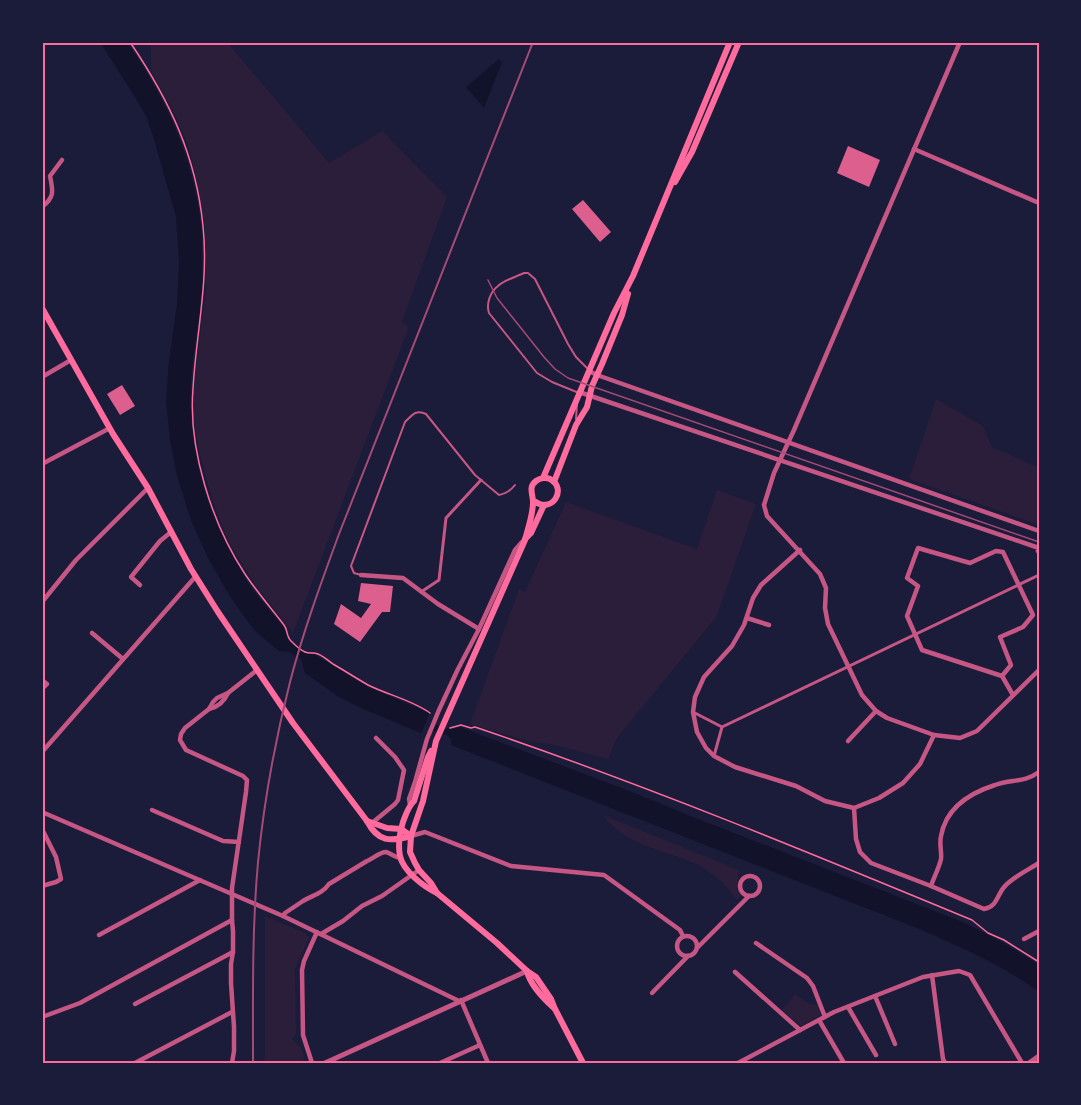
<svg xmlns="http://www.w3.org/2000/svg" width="1081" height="1105" font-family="'Zilla Slab',serif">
	<rect width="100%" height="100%" fill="#1b1b3a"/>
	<g fill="#2a1e3b">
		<path d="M151,42H227L329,163L382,131L447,197L402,322L409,327L293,633L255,585L227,539L212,499L199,451L194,420V386L206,288L205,227L195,172L188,145L173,111L151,71Z"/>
		<path d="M936,399L983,426L992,447L1039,468V525L909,479Z"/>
		<path d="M717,490L756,504L717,616L617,738L608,759L550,744L531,742L470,724L519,589L525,592L566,502L697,549Z"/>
		<path d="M603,815L739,870L737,889L741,896L737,900C725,882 708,868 687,860C657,849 623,843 603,815Z"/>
		<path d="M265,916L305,933L309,938L295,969L296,1034L292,1039C300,1046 306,1051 303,1063H265Z"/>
		<path d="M795,994L809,1004L817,1005L821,1015L801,1026L782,1010Z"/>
	</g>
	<g fill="#12122b">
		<path d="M100,42H127C166,98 194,158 201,226C202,236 202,247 202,258C202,268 203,279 202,290C200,317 194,344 192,371C190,393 190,414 193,435C199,488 221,542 251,587C261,601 274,615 285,629L287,637L290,642L304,653L314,654L366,686L429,713C430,715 433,721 434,723C441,729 453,730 460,727L632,792L688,815L965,923L1000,941L1039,965V992C1003,965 962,948 922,930L451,745V739L447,735L431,730L423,734L361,708L339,697L305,673L301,659L289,652L279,651L255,631L231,598L209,560L192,523L177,476L170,440L166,401L169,361L177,304L179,262L176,217L154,139L146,116L133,94Z"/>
		<path d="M499,59L502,62L484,108L466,87Z"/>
	</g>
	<path fill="#1b1b3a" d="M431,710L436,720L428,734L423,737L420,736Z"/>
	<g fill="#dd5f8e">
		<path d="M848,146L880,160L869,187L837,173Z"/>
		<path d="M583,200L611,232L600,242L572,209Z"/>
		<path d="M122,385L135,406L120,415L107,394Z"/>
		<path d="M361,583L393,586L390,612H382L360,642L334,624L341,604L361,618L371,604L358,601Z"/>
	</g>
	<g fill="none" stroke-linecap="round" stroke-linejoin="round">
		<g stroke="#ff6b9d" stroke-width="1.5">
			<path d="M130,42C169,100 196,155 203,226C209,281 196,334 193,389C188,449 212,524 245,574C257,592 271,608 284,625C288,630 286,636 291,641C294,644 300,650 305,652C309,654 314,652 318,654C323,656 329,661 333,664C345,671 356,678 368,685C388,695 412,700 430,713"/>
			<path d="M450,728L461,725L471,728L475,727C643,784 808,852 972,920L988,933L1004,940L1039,962"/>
		</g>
		<g stroke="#c65784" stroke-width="2">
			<path d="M579,393L552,382L537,373L489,313C486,304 490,292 498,286C504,280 516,277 524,273H528L535,279L568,344L576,357L589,370"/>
			<path d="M576,419L577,404"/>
			<path d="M361,575L354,573L351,566L405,422C412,415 416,409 426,414L475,475L499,495C506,494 511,490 515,485"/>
		</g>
		<g stroke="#c65784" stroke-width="3">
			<path d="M1037,551L1039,554"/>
			<path d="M421,592L439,580L446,518L481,480"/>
			<path d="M693,712L722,727L1039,575"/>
			<path d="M714,756L722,727"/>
		</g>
		<g stroke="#c65784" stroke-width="4.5">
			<path d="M960,42L794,430L774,473L764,505L767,516L820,574L826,588L825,608L828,624L862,695L876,711L887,718L934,735L960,738L977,731L1039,670"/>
			<path d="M914,149L1039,203"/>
			<path d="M42,207C55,197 53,191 50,176L62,160"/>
			<path d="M589,371L597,375L1039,531"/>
			<path d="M42,377L71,360"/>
			<path d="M579,392L1039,548"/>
			<path d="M42,464L110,428"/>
			<path d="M800,550L761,585L753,598L744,625L732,646L704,677L695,697L693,712L697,732L706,748L714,756L735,767L796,786L825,801L854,808L879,798L903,783L920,764L934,735"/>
			<path d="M361,575L403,578L438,604L479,629"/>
			<path d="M140,585L131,577L160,541L171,532"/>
			<path d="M42,602L76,560L148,488"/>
			<path d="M747,618L769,625"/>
			<path d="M92,633L123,659"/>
			<path d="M1002,676L1011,665L1000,637L1023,627L1033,615L1003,552L996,551L970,563L918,548L907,578L918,586L907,616L922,650L1002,676L1013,695"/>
			<path d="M42,680L47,684L42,689"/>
			<path d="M209,709C218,707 224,702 228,693"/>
			<path d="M848,741L876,711"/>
			<path d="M42,752L196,576"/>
			<path d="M410,805L409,799L415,782L427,739L439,710L458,669L479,629L515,550L522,542"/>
			<path d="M854,808L856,839L860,852L871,863L931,886L984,909C998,907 997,893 1006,885C1015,876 1028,870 1039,863"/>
			<path d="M152,810L223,841L239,842"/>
			<path d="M42,812L283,916L459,1001"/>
			<path d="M372,823L395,804L398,800L404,770L395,757L376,738"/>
			<path d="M42,829L56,857L61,879L56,882L42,886"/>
			<path d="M411,836L425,832L511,866L604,875L680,930L683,936"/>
			<circle cx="750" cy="886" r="10"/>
			<path d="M931,886C934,877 939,868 941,859C942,852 939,844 941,836C946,808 970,793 995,785C1012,779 1024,783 1039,772"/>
			<path d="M283,916L285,913C291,909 297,905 303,901C313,895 322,894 329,884L367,861C372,859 380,852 386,852C390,853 395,857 400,858"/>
			<path d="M321,934L343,921L362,906L382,896L419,870"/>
			<path d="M99,935L200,880"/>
			<circle cx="687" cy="946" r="10"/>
			<path d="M1024,939L1039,931"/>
			<path d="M756,943L807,978L813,986L825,1017"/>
			<path d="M697,948L749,896"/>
			<path d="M735,972L800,1030"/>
			<path d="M932,975L943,1059L945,1063"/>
			<path d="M652,993L688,956"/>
			<path d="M875,996L895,1044"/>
			<path d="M461,1000L488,1063"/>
			<path d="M135,1004L233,952"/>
			<path d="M848,1007L876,1055"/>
			<path d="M42,1017L80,1003L232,920"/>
			<path d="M819,1020L844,1063"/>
			<path d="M135,1063L232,1012"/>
			<path d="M232,1063L234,1051V1027L231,983V964L233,952V931L232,920V888L246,792L247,780L243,776L186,750L180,740L181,734L185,728L209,709L213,702L217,698L228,693L257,670"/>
			<path d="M312,1063L303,1035L302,970L304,961L317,932"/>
			<path d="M440,1063L480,1045"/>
			<path d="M738,1063L834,1012L923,977L959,971L970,975L1022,1063"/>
		</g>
		<g stroke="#c65784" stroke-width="5">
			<path d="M325,1063L527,971"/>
			<path d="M1029,1063L1039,1056"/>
		</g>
		<g stroke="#ff6b9d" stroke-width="6">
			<path d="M675,182L692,152L739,42"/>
			<path d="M42,308L113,434L148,488L191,569L218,612L293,723L367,821C378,842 390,842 411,836"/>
			<path d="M543,478L614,313L633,276L730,42"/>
			<path d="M554,482L576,425L587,407L592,386L602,364L622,315L628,294"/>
			<path d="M525,539L531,533L544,505"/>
			<path d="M431,751L428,757L414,801C408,807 406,814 403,822C400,832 398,846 400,856C403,871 424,887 437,893L497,943L527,971L536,977L551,999L555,1009L583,1063"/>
			<path d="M367,821L387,828L401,829L411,836"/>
			<path d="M437,893L431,883L419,870L415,863L410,852L411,836L423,801L436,741L525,540C528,528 533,515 533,502C533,494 528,487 536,481C540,478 546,477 550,479C568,488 552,516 533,500"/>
			<path d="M527,971C530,985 543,998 554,1008"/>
		</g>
		<path stroke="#a44b75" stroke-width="1.5" d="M488,280L497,298L544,357L555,369L568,378L1039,542"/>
		<path stroke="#a44b75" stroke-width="2" d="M253,1063C253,996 252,929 258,862C264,801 275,741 290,682C303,632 321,583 339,534L533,42"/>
	</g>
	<rect width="1081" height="1105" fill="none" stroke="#1b1b3a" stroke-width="87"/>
	<rect x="44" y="44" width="994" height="1018" fill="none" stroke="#ff6b9d" stroke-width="2"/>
</svg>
